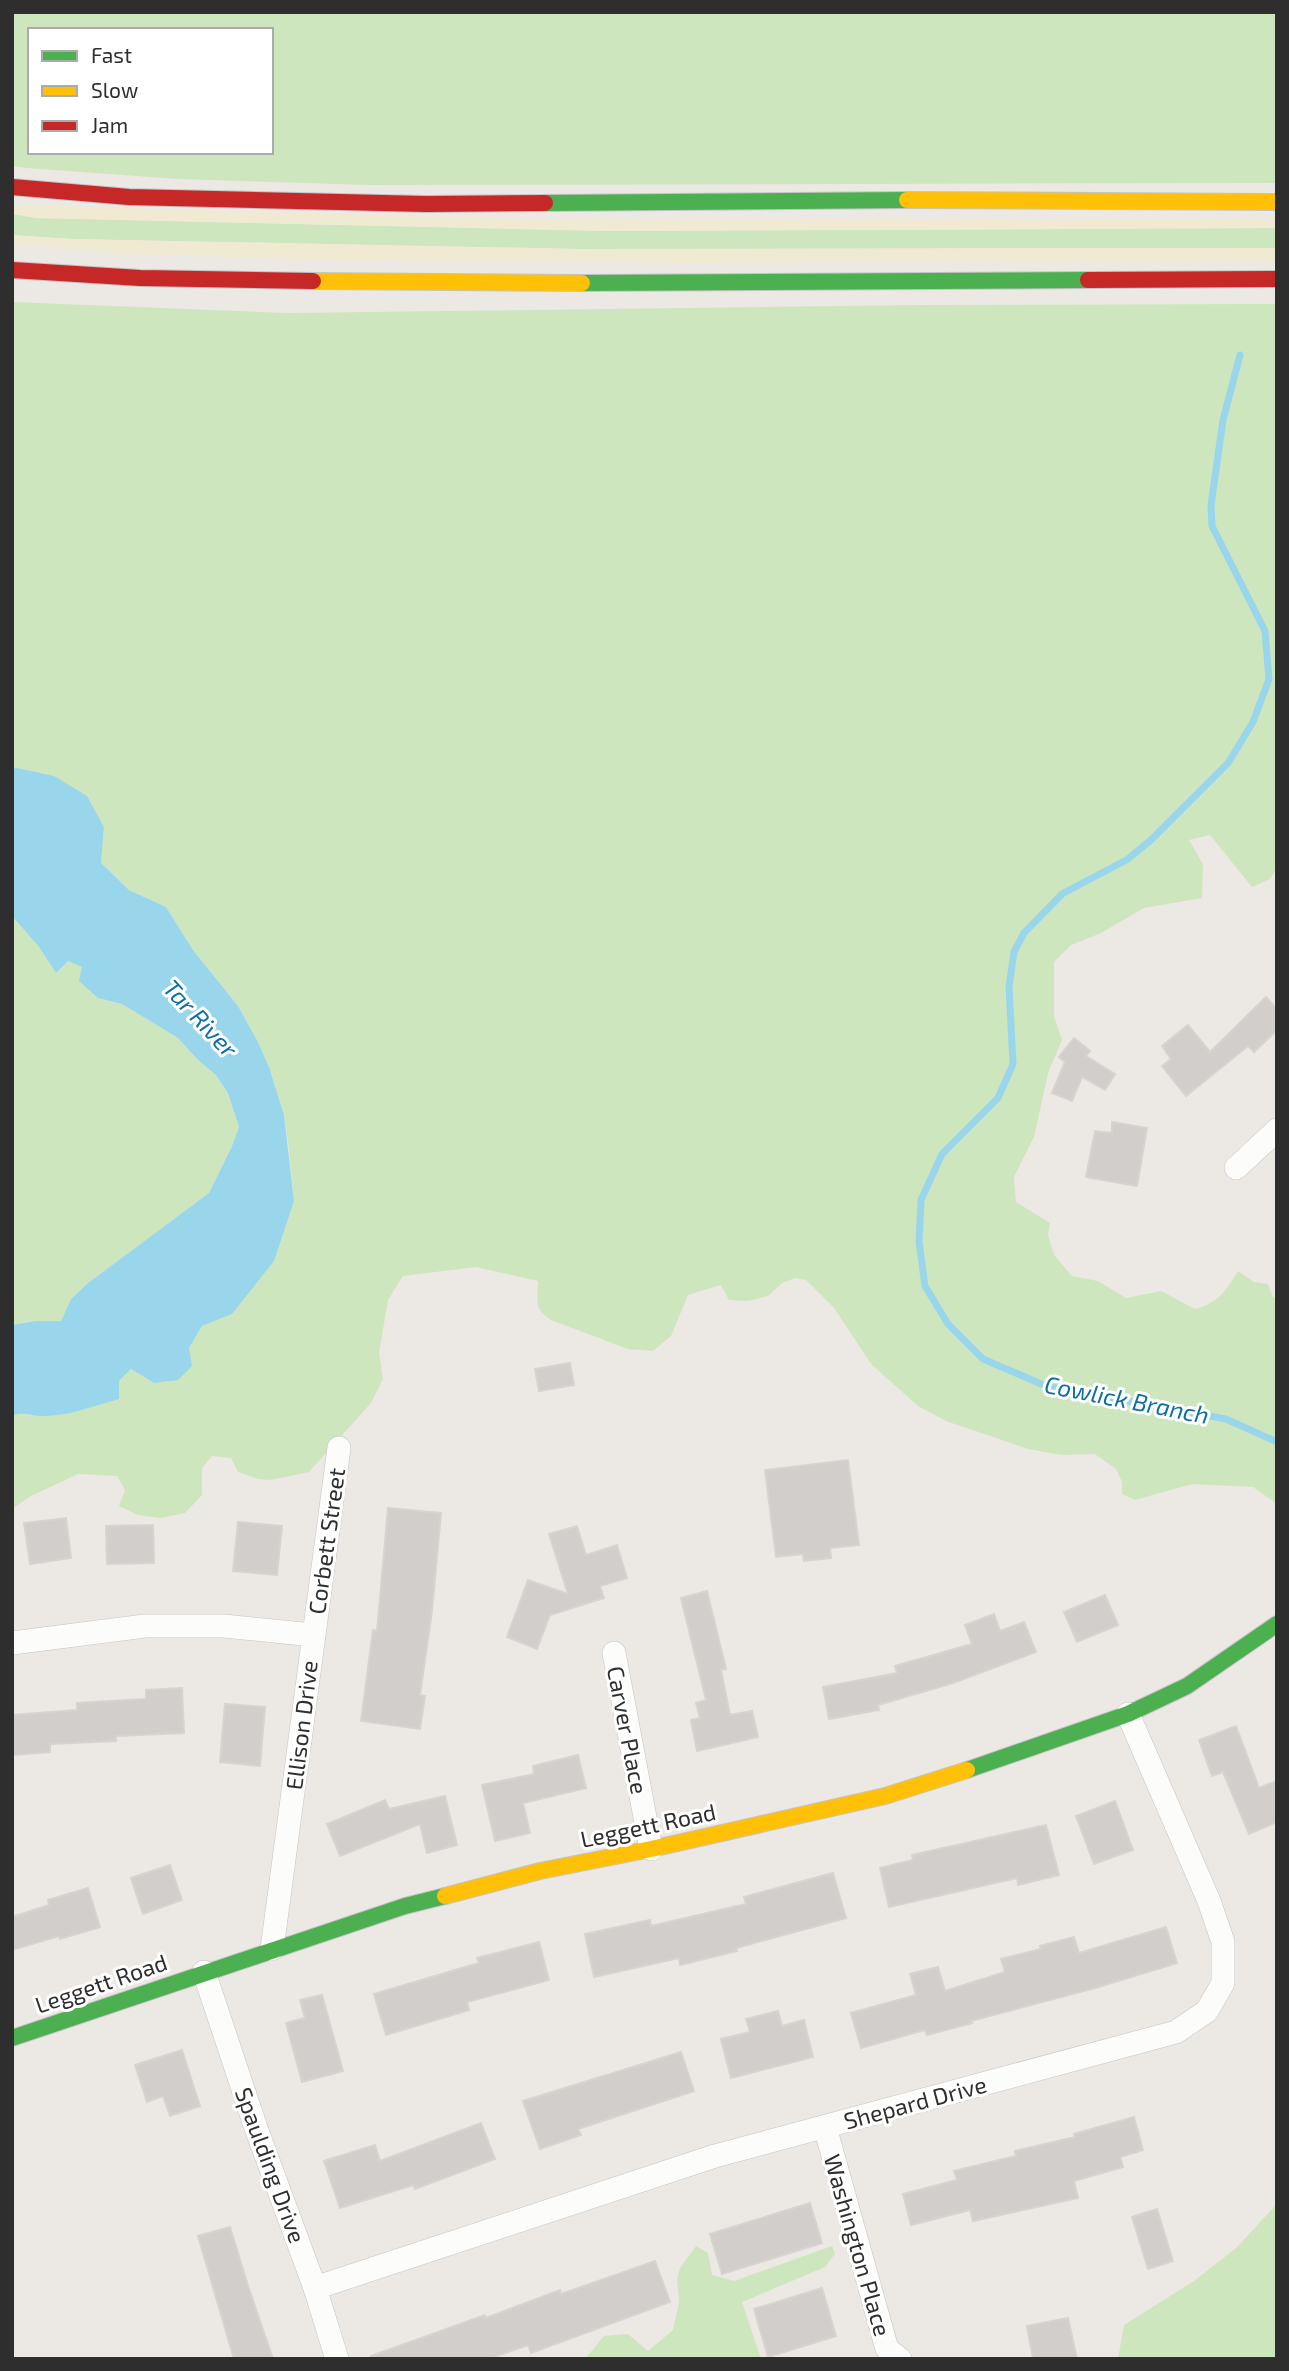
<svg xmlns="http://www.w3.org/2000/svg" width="1289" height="2371" font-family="'Exo 2',sans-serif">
	<rect width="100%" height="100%" fill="#ece8e4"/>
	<g fill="#cee6be" fill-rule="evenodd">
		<path d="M12,12H1277V183L369,185L178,179L26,168L12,166ZM30,30H271V152H30Z"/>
		<path d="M12,214L37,218L611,231L1277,228V248L579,249L71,239L12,235Z"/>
		<path d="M12,302L288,313L919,305L1277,304V868L1270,879L1252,887L1210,835L1189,840L1203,864L1202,898L1144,908L1101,933L1071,945L1054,962V1016L1062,1040L1048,1073L1034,1137L1014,1177L1016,1202L1050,1223L1048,1235L1054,1255L1072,1276L1098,1281L1126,1298L1161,1291L1195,1309C1218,1303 1226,1291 1238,1271L1254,1282L1268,1284L1273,1297L1277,1298V1504L1253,1487L1192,1484L1135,1500L1122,1494V1482L1116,1469L1095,1454L1062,1455L1028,1449L946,1421L918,1406L871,1364L834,1308L806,1280L795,1278L782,1283L768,1296L748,1301L729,1300L721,1285L688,1295L671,1336L653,1351L628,1349L551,1320C533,1309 538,1300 538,1281L476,1267L403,1276L388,1300L379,1353L383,1379L371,1403L309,1472L271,1480L258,1479L238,1472L231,1458L212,1456L202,1468V1495L185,1513L160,1518L138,1515L119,1506L125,1490L117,1476L78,1474L31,1496L12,1509V1416L18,1413L38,1416L118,1399L119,1381L131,1369L154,1383L189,1348L202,1326L232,1314L294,1201L289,1151L284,1115L269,1067L257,1040L238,1006L193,950L166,907L129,890L101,863L104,827L54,776L12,769Z"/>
		<path d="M12,916L39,947L56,973L68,961L83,967L98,998L122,1004L178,1038L198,1060L216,1075L228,1093L239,1127L232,1146L209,1193L88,1283L71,1299L61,1321H36L13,1325Z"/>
		<path d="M1277,2204V2359H1118L1124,2325L1194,2281L1236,2248Z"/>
		<path d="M696,2246L708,2253L712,2275L734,2281L832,2246L835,2254L825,2267L742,2302L761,2359H585L604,2336L628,2334L648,2351L673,2330L679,2303L677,2279L680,2268Z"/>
	</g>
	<g fill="#f0ead3">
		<path d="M12,205L552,220L1277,219V228L611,231L37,218L12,214Z"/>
		<path d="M12,235L71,239L578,249L1277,248V261L677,263L300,259L118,254L12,244Z"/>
	</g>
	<path fill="#99d6ec" d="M17,768L54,776L87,796L104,827L101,863L129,890L166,907L193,950L238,1006L257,1040L269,1067L284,1115L294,1201L274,1261L232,1314L202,1326L189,1348L192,1366L178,1380L154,1383L131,1369L119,1381V1399C93,1406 67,1417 40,1416C30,1416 22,1411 12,1416V1325L36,1321H61L71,1299L88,1283L209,1193L232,1146L239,1127L228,1093L216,1075L198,1060L178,1038L122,1004L98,998L79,981L82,967L68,961L56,973L39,947L12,916V769Z"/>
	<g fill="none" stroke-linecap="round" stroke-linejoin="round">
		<path stroke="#99d6ec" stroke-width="7" d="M1240,355L1223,420L1211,505L1212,526L1265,631L1269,679L1253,722L1228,763L1151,840L1128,859L1062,894L1024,933L1014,952L1009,987L1013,1064L998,1098L942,1154L921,1200L919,1242L925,1286L948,1324L983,1359L1046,1386L1226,1419L1277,1442"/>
	</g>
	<g fill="#d1cecb" stroke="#d7d4d0" stroke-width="2">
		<path d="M1266,997L1277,1009V1030L1254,1052L1248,1046L1186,1096L1162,1066L1171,1059L1162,1046L1188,1025L1210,1052Z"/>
		<path d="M1074,1038L1090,1051L1086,1056L1115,1074L1105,1090L1082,1077L1072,1101L1052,1093L1065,1062L1059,1057Z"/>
		<path d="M1112,1122L1147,1128L1137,1186L1086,1177L1095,1131L1112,1133Z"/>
		<path d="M570,1363L574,1385L539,1391L535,1369Z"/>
		<path d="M848,1460L859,1545L830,1548L831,1558L804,1561L803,1554L776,1557L765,1470Z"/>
		<path d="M388,1508L441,1513L432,1611L420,1695L425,1696L420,1729L361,1721L373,1630L377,1631Z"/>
		<path d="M66,1518L71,1558L30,1564L24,1523Z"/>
		<path d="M238,1522L282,1526L277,1575L233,1571Z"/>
		<path d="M153,1525L154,1563L107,1564L106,1526Z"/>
		<path d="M577,1526L586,1555L617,1545L627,1578L600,1586L604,1598L550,1615L537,1649L507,1637L528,1580L568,1594L549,1534Z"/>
		<path d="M707,1591L726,1669L721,1670L730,1715L752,1711L758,1737L697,1751L691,1720L700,1718L696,1703L706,1700L681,1598Z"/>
		<path d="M1105,1595L1118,1625L1077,1642L1064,1612Z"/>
		<path d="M994,1614L1000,1631L1024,1622L1036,1652L953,1683L878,1705L879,1710L829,1719L823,1687L897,1673L895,1666L972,1644L965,1625Z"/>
		<path d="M182,1688L184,1733L116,1736V1741L50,1744V1752L13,1755L12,1715L77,1710V1703L146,1699V1690Z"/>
		<path d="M225,1704L265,1707L260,1766L220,1762Z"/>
		<path d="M1236,1726L1259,1788L1277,1781V1822L1249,1834L1223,1772L1212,1776L1199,1740Z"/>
		<path d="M578,1755L586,1788L523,1803L530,1833L495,1841L482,1785L534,1774L533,1766Z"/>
		<path d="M445,1796L457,1845L427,1853L420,1824L340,1856L327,1824L385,1800L389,1809Z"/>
		<path d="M1115,1801L1133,1850L1094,1864L1076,1816Z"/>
		<path d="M1046,1825L1059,1875L1018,1885L1017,1878L889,1907L880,1868L913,1860L912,1855Z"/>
		<path d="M170,1865L182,1900L143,1914L131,1878Z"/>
		<path d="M833,1873L846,1918L736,1948L737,1951L680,1965L679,1958L594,1977L585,1934L650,1920L651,1926L746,1904L744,1897Z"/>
		<path d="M88,1888L100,1927L60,1939L59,1936L12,1950V1917L49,1905L48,1900Z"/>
		<path d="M1166,1927L1177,1963L1095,1988L971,2021L972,2023L927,2035L925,2030L861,2048L851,2013L916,1995L910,1974L938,1967L945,1991L1005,1972L1001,1959L1041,1949L1040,1946L1074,1937L1079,1953Z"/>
		<path d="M539,1942L549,1980L467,2002L469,2010L386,2035L374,1994L479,1963L477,1958Z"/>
		<path d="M322,1995L343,2071L302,2082L286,2023L305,2018L300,2000Z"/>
		<path d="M778,2011L782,2026L804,2020L813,2057L731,2078L721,2039L750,2032L746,2019Z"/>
		<path d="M182,2050L200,2106L170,2116L163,2096L147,2102L135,2065Z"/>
		<path d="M681,2052L694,2091L578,2129L581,2135L540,2149L523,2101Z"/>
		<path d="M1134,2117L1143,2150L1120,2157L1123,2167L1074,2181L1078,2198L973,2221L970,2210L911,2225L903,2194L957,2180L954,2171L1016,2156L1015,2151L1075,2137L1074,2134Z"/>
		<path d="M481,2123L495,2159L415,2189L413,2185L340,2208L324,2161L375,2145L380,2161Z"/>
		<path d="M810,2203L822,2243L722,2274L710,2234Z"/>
		<path d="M1157,2209L1173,2261L1148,2269L1132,2217Z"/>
		<path d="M230,2227L249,2289L273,2359H234L198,2236Z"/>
		<path d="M655,2261L670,2302L531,2353L528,2345L489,2359H371V2356L485,2315L486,2318L560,2290L561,2294Z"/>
		<path d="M822,2288L836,2336L768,2357L754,2309Z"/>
		<path d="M1068,2318L1077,2359H1033L1027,2326Z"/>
	</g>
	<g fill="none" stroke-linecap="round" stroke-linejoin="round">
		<defs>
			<g id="street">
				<path d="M1236,1168L1277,1130"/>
				<path d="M12,1643L145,1626H224L313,1635"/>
				<path d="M614,1653L651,1849"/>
				<path d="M272,1949L339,1448"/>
				<path d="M204,1972L257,2131L315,2288L337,2359"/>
				<path d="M825,2127L887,2349L900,2359"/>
				<path d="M315,2288L715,2156L1176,2032L1207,2011L1223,1983V1942L1209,1901L1128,1714"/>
			</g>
			<g id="fast">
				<path d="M545,203L907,200"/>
				<path d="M582,283L1088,280"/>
				<path d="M967,1770L1128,1714L1187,1686L1277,1624"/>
				<path d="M12,2038L405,1906L445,1896"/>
			</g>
			<g id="slow">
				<path d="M907,200L1277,202"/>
				<path d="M313,281L582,283"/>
				<path d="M445,1896L540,1871L651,1849L885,1796L967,1770"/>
			</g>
			<g id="jam">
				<path d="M12,187L129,197L426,204L545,203"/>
				<path d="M12,270L140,278L313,281"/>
				<path d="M1088,280L1277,279"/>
			</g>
		</defs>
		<use href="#street" stroke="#c5c4c5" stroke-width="24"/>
		<use href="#fast" stroke="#c5c4c5" stroke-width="18"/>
		<use href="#slow" stroke="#c5c4c5" stroke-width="18"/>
		<use href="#jam" stroke="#c5c4c5" stroke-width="18"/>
		<use href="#street" stroke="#fcfcfb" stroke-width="23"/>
		<use href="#fast" stroke="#4caf50" stroke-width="16"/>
		<use href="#slow" stroke="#ffc107" stroke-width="16"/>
		<use href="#jam" stroke="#c62828" stroke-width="16"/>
	</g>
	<g text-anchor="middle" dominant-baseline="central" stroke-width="6" stroke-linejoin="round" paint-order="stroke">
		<g font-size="23" fill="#2e2e2e" stroke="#fff">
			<text transform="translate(326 1541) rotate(-82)">Corbett Street</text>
			<text transform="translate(301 1725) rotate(-83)">Ellison Drive</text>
			<text transform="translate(628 1730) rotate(79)">Carver Place</text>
			<text transform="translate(648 1825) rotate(-12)">Leggett Road</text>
			<text transform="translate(101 1983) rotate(-19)">Leggett Road</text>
			<text transform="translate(915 2102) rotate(-15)">Shepard Drive</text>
			<text transform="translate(271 2165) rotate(70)">Spaulding Drive</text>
			<text transform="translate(858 2245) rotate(74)">Washington Place</text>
		</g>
		<g font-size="24" font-style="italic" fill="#0d6fa3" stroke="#fff">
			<text transform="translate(201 1018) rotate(47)">Tar River</text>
			<text transform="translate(1127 1399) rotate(11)">Cowlick Branch</text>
		</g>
	</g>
	<rect width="1289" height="2371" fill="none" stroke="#2e2e2e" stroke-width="28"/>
	<rect x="28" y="28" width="245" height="126" fill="#ffffff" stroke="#ababab" stroke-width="2"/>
	<rect x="42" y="51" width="35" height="10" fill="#4caf50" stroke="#ababab" stroke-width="2"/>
	<text x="91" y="63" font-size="21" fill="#2e2e2e">Fast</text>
	<rect x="42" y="86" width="35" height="10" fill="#ffc107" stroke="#ababab" stroke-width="2"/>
	<text x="91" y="98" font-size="21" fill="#2e2e2e">Slow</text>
	<rect x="42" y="121" width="35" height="10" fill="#c62828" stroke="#ababab" stroke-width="2"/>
	<text x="91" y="133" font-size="21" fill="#2e2e2e">Jam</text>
</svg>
